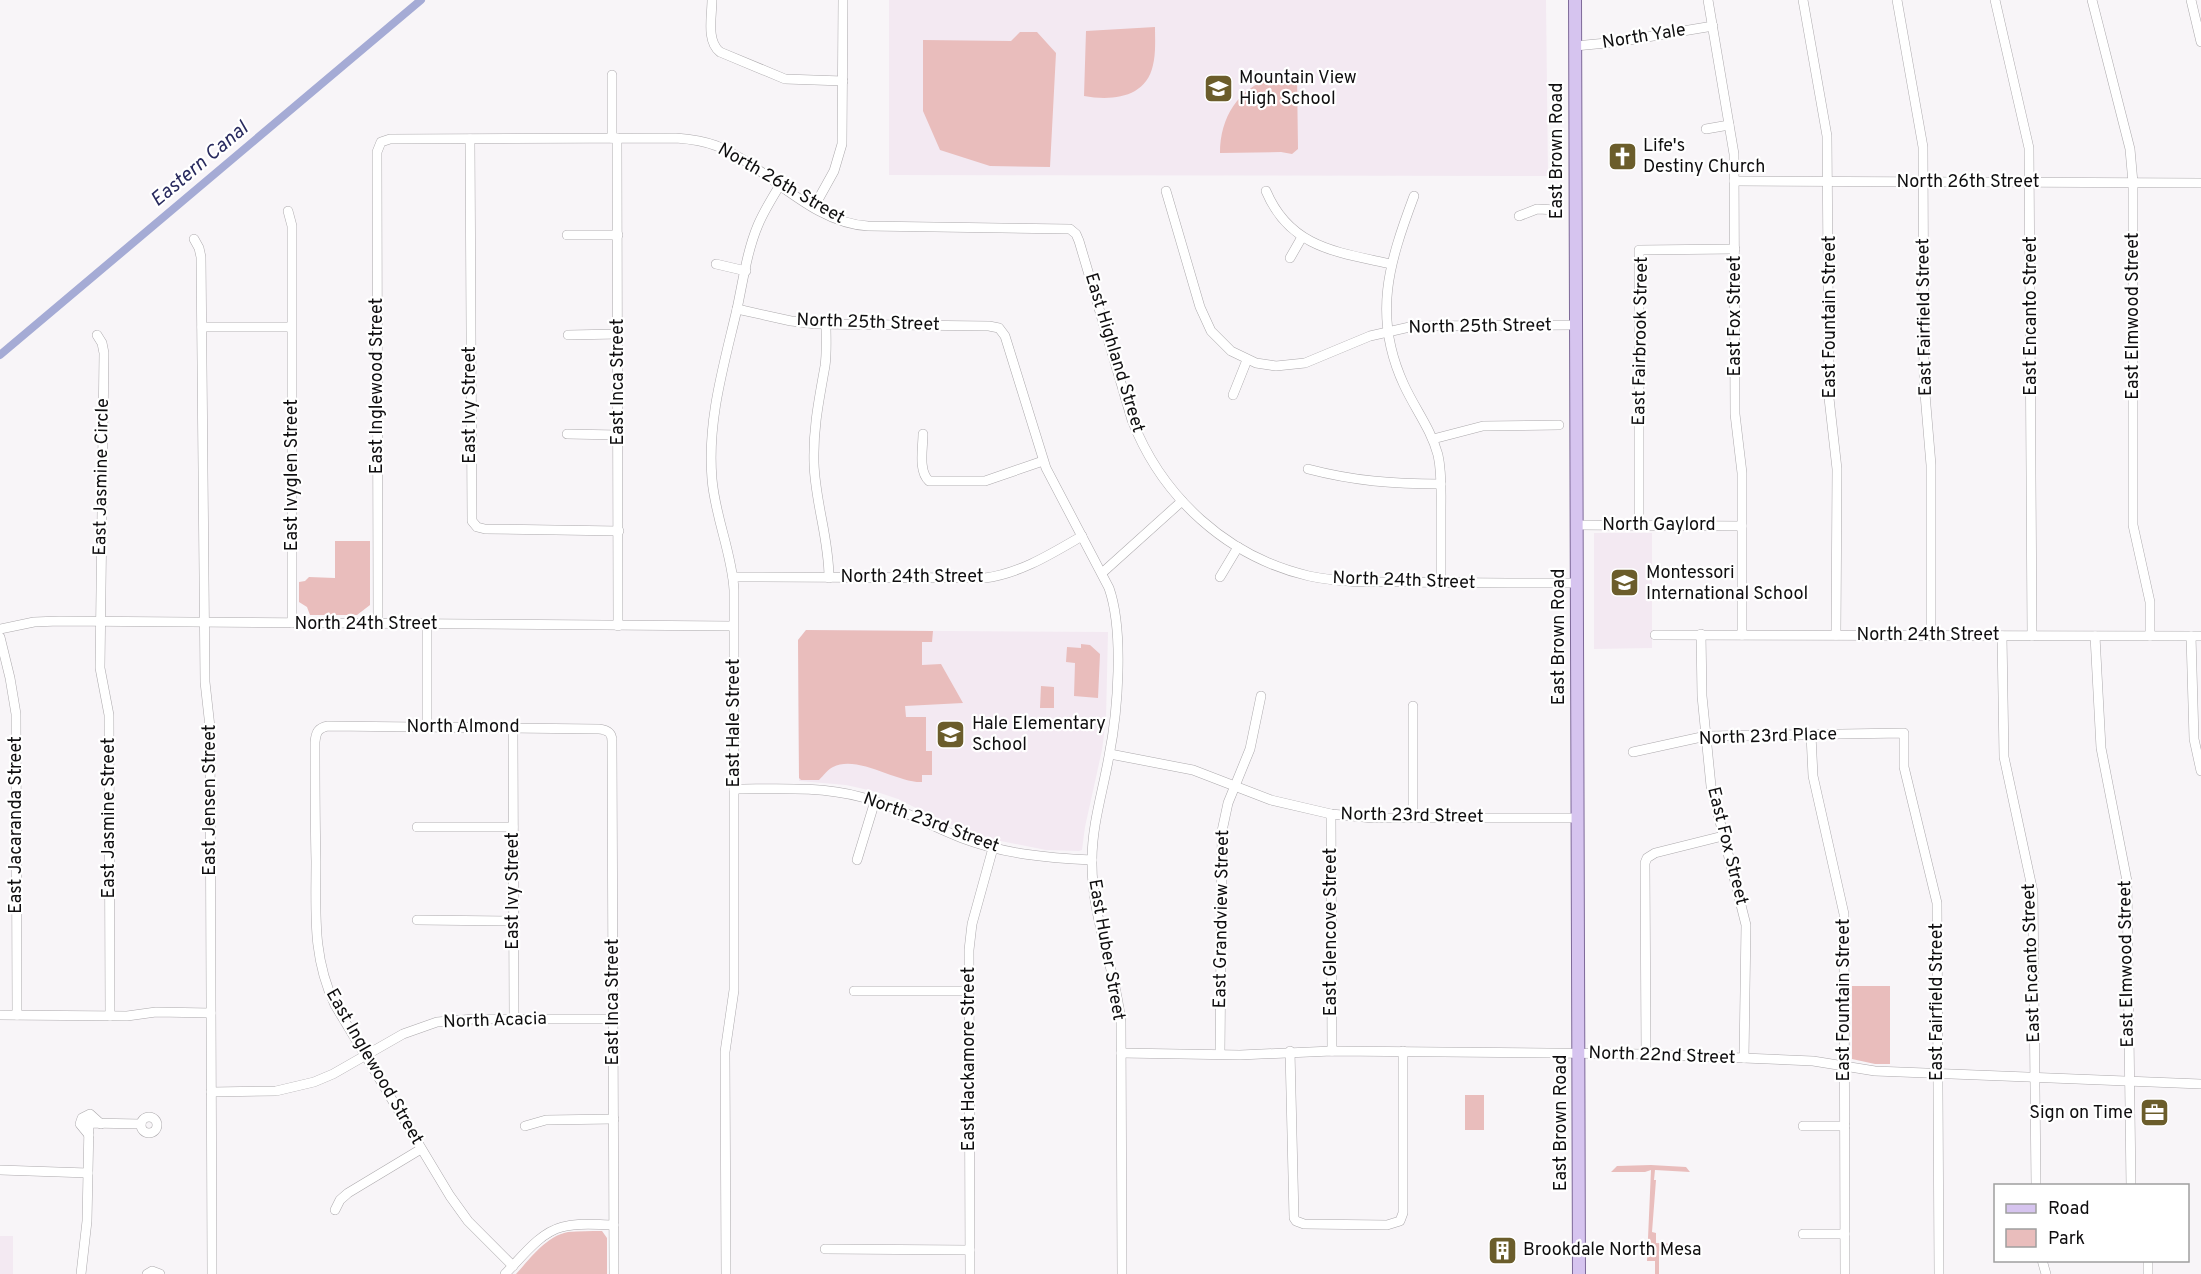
<svg xmlns="http://www.w3.org/2000/svg" width="2201" height="1274" font-family="Overpass,sans-serif">
	<rect width="100%" height="100%" fill="#f8f5f8"/>
	<g fill="#f3e9f2">
		<path d="M889,0H1546L1548,176L889,175Z"/>
		<path d="M1594,533H1652V648L1594,649Z"/>
		<path d="M806,630L1108,632L1106,719L1102,750L1085,827L1082,850L1079,851L1046,850L991,839L944,822L898,799L877,792L846,785L799,781L798,640Z"/>
		<rect x="0" y="1236" width="13" height="38"/>
	</g>
	<g fill="#e9bdbc">
		<path d="M1155,27C1155,39 1156,53 1153,65C1146,98 1112,101 1084,96L1086,31Z"/>
		<path d="M1020,32H1037L1056,53L1050,167L990,166L940,150L923,111V40L1011,41Z"/>
		<path d="M1282,76H1297L1298,149L1292,154L1281,152L1220,153C1220,114 1242,82 1282,76Z"/>
		<path d="M335,541H370V605L357,615H310L307,607L299,602V582L305,581L309,577L335,578Z"/>
		<path d="M806,630L933,631L932,642H922V665L941,664L963,703L905,706L906,717H926V751H932V775H922V782C897,783 857,754 833,767C828,769 824,775 819,780H801L799,778L798,640Z"/>
		<path d="M1081,644L1090,645L1100,654L1098,698L1074,696L1075,663L1066,662L1067,647L1081,648Z"/>
		<path d="M1041,686L1054,687V708H1040Z"/>
		<path d="M1852,986H1890V1064H1875L1852,1059Z"/>
		<rect x="1465" y="1095" width="19" height="35"/>
		<path d="M1651,1165L1686,1167L1690,1172L1655,1170L1654,1180H1656L1652,1232L1656,1233V1243L1692,1245L1694,1250L1692,1252L1659,1251V1274H1655V1261H1647L1651,1170L1645,1172H1611L1617,1166Z"/>
		<path d="M602,1231L607,1238V1274H516C530,1259 546,1236 568,1232C579,1231 591,1231 602,1231Z"/>
	</g>
	<g fill="none" stroke-linecap="round" stroke-linejoin="round">
		<path stroke="#a5abd5" stroke-width="8" d="M0,355L421,0"/>
		<defs>
			<g id="minor">
				<path d="M712,0C712,16 706,41 720,52L785,79L843,81"/>
				<path d="M1708,0L1734,154L1735,414L1742,473V635"/>
				<path d="M1803,0L1827,136L1829,398L1837,469L1836,635"/>
				<path d="M1897,0L1923,147L1924,382L1931,465V635"/>
				<path d="M1995,0L2029,148L2032,636"/>
				<path d="M2092,0L2130,149L2133,183V525L2150,602V636"/>
				<path d="M2191,0L2201,42"/>
				<path d="M1575,46L1617,42L1713,26"/>
				<path d="M612,75V138"/>
				<path d="M1706,129L1729,125"/>
				<path d="M617,138L618,626"/>
				<path d="M470,139L472,521L477,527L485,529L619,531"/>
				<path d="M1734,181L2201,183"/>
				<path d="M1166,191L1200,307L1211,331L1231,351L1256,363L1276,366L1305,363L1370,336L1414,326L1576,325"/>
				<path d="M1266,191C1290,248 1337,252 1391,264"/>
				<path d="M1414,196C1389,263 1372,316 1404,385C1415,409 1431,429 1438,455C1442,473 1441,492 1441,510C1441,534 1441,558 1441,583"/>
				<path d="M814,207L834,171L842,144L843,0"/>
				<path d="M288,211L292,226V623"/>
				<path d="M1519,216L1537,209L1558,210"/>
				<path d="M567,235H618"/>
				<path d="M194,239L199,248L201,257L205,682L210,727L212,1274"/>
				<path d="M1290,258L1302,237"/>
				<path d="M716,264L746,271"/>
				<path d="M737,309L791,321L816,324L989,326L999,328L1005,336L1046,468L1109,588C1124,631 1118,711 1109,756C1103,791 1092,824 1092,860C1091,917 1115,966 1121,1022L1122,1274"/>
				<path d="M826,324C826,338 827,352 825,366C819,400 813,428 814,463C815,502 829,538 829,578"/>
				<path d="M202,327H291"/>
				<path d="M97,335L102,343L104,353L100,668L109,715L110,1016"/>
				<path d="M568,335L618,334"/>
				<path d="M1233,395L1247,360"/>
				<path d="M567,434L618,435"/>
				<path d="M923,434C923,448 918,471 929,481H985L1043,461"/>
				<path d="M1433,439L1483,426L1559,425"/>
				<path d="M1308,469C1354,481 1393,484 1441,484"/>
				<path d="M1576,525L1742,526"/>
				<path d="M1639,525V250L1735,249"/>
				<path d="M1102,573L1182,501"/>
				<path d="M733,577L985,578C1021,573 1051,554 1082,536"/>
				<path d="M1220,577L1238,547"/>
				<path d="M378,624L377,152L381,142L390,139L676,138C690,139 704,141 717,146C768,167 811,223 868,226L1070,229L1076,234L1079,241L1132,420C1162,497 1227,557 1309,576C1342,583 1375,582 1409,582C1465,583 1521,583 1577,583"/>
				<path d="M0,629L34,622L59,621L733,626"/>
				<path d="M1701,634L1702,696L1711,786L1746,925L1744,1058"/>
				<path d="M1655,635L2201,636"/>
				<path d="M2002,636L2004,757L2033,892L2036,1186"/>
				<path d="M2095,636L2101,748L2127,881L2131,1186"/>
				<path d="M2191,636L2194,739L2201,771"/>
				<path d="M0,637L10,678L16,714L17,1015"/>
				<path d="M1413,706V818"/>
				<path d="M427,727V625"/>
				<path d="M513,728L514,1019"/>
				<path d="M1811,735L1813,776L1844,914L1845,1274"/>
				<path d="M1633,752L1706,736L1904,733V767L1937,903L1939,1274"/>
				<path d="M1110,754L1193,770L1271,800L1331,814L1373,818H1578"/>
				<path d="M734,789C776,789 819,786 861,797C897,806 928,825 962,838C1004,854 1047,858 1092,860"/>
				<path d="M1331,814L1332,1051"/>
				<path d="M417,827H513"/>
				<path d="M857,860L875,801"/>
				<path d="M417,920L513,921"/>
				<path d="M854,991H969"/>
				<path d="M0,1015L127,1016L156,1012L211,1013"/>
				<path d="M1290,1051L1294,1218L1296,1221L1304,1224L1387,1225L1400,1221L1403,1213V1051"/>
				<path d="M1121,1053L1240,1055L1332,1051L1646,1054L1813,1061L1875,1071L2201,1084"/>
				<path d="M1220,1054L1222,831L1228,803L1250,749L1261,696"/>
				<path d="M1646,1054L1645,863L1647,858L1655,853L1723,836"/>
				<path d="M211,1092L276,1091L314,1082L333,1074L403,1034L437,1022L474,1019H613"/>
				<circle cx="149" cy="1125" r="8"/>
				<path d="M525,1126L546,1120L614,1119"/>
				<path d="M1803,1126H1845"/>
				<path d="M89,1135L80,1124L82,1118L90,1114L101,1124"/>
				<path d="M0,1170L88,1173"/>
				<path d="M335,1210L340,1200L348,1193L421,1149"/>
				<path d="M1803,1234H1845"/>
				<path d="M825,1249L970,1250"/>
				<path d="M2042,1260L2046,1274"/>
				<path d="M2148,1260V1274"/>
				<path d="M513,1266L468,1221L450,1196L335,1005C312,957 316,913 316,861C315,821 315,781 315,742C316,732 318,728 328,726L599,729C608,730 612,733 612,741L614,1274"/>
				<path d="M81,1274L87,1221L89,1123L141,1124"/>
				<path d="M147,1274L152,1271L160,1274"/>
				<path d="M505,1274C522,1257 539,1233 562,1227C579,1222 597,1225 614,1225"/>
				<path d="M726,1274L725,1052L734,990V590C732,553 715,517 712,479C707,420 724,365 737,309C743,281 747,251 758,225C764,211 772,198 780,185"/>
				<path d="M970,1274L969,950L972,924L993,848"/>
			</g>
			<path id="major" d="M1575,0L1579,1274"/>
		</defs>
		<use href="#minor" stroke="#aca9ac" stroke-width="10"/>
		<use href="#major" stroke="#7e6a99" stroke-width="14"/>
		<use href="#minor" stroke="#fff" stroke-width="9"/>
		<use href="#major" stroke="#d6c4ef" stroke-width="12"/>
	</g>
	<defs>
		<symbol id="school-square" viewBox="-11 -11 22 22"><rect x="-9" y="-9" width="18" height="18" rx="4" fill="#6b5d2b" stroke="#fff"/><path d="M0-5L7-2L0 1L-7-2ZM-4 1L0 2.5L4 1V4Q0 6-4 4Z" fill="#fff"/></symbol>
		<symbol id="church-square" viewBox="-11 -11 22 22"><rect x="-9" y="-9" width="18" height="18" rx="4" fill="#6b5d2b" stroke="#fff"/><path d="M-1.2-6h2.4v3.5h3.3v2.4h-3.3V6h-2.4V-.1h-3.3v-2.4h3.3Z" fill="#fff"/></symbol>
		<symbol id="office-square" viewBox="-11 -11 22 22"><rect x="-9" y="-9" width="18" height="18" rx="4" fill="#6b5d2b" stroke="#fff"/><path d="M-6-3h4V-5.5h4V-3h4V5H-6ZM-1-4.5V-3h2v-1.5ZM-6 0V1H6V0Z" fill="#fff"/></symbol>
		<symbol id="building-square" viewBox="-11 -11 22 22"><rect x="-9" y="-9" width="18" height="18" rx="4" fill="#6b5d2b" stroke="#fff"/><path d="M-4-6H4V6H1V3H-1V6H-4ZM-2.5-4.3h1.7v1.8h-1.7ZM.8-4.3h1.7v1.8H.8ZM-2.5-1h1.7V.8h-1.7ZM.8-1h1.7V.8H.8Z" fill="#fff"/></symbol>
	</defs>
	<g fill-rule="evenodd">
		<use href="#school-square" x="1202" y="72" width="33" height="33"/>
		<use href="#church-square" x="1606" y="140" width="33" height="33"/>
		<use href="#school-square" x="1608" y="566" width="33" height="33"/>
		<use href="#school-square" x="934" y="718" width="33" height="33"/>
		<use href="#office-square" x="2138" y="1096" width="33" height="33"/>
		<use href="#building-square" x="1486" y="1234" width="33" height="33"/>
	</g>
	<g text-anchor="middle" dominant-baseline="central" stroke-width="4.5" stroke-linejoin="round" paint-order="stroke">
		<g font-size="18" fill="#0f0e0f" stroke="#fff">
			<text transform="translate(1644 37) rotate(-9)">North Yale</text>
			<text transform="translate(1557 151) rotate(-90)">East Brown Road</text>
			<text x="1968" y="182">North 26th Street</text>
			<text transform="translate(781 184) rotate(30)">North 26th Street</text>
			<text transform="translate(1735 316) rotate(-90)">East Fox Street</text>
			<text transform="translate(2031 316) rotate(-90)">East Encanto Street</text>
			<text transform="translate(2133 316) rotate(-90)">East Elmwood Street</text>
			<text transform="translate(1830 317) rotate(-90)">East Fountain Street</text>
			<text transform="translate(1925 317) rotate(-91)">East Fairfield Street</text>
			<text transform="translate(868 323) rotate(2)">North 25th Street</text>
			<text transform="translate(1480 327) rotate(-1)">North 25th Street</text>
			<text transform="translate(1641 341) rotate(-89)">East Fairbrook Street</text>
			<text transform="translate(1114 353) rotate(73)">East Highland Street</text>
			<text transform="translate(618 382) rotate(-90)">East Inca Street</text>
			<text transform="translate(377 386) rotate(-90)">East Inglewood Street</text>
			<text transform="translate(470 405) rotate(-90)">East Ivy Street</text>
			<text transform="translate(292 475) rotate(-90)">East Ivyglen Street</text>
			<text transform="translate(102 477) rotate(-89)">East Jasmine Circle</text>
			<text x="1659" y="525">North Gaylord</text>
			<text x="912" y="577">North 24th Street</text>
			<text transform="translate(1404 581) rotate(2)">North 24th Street</text>
			<text x="366" y="624">North 24th Street</text>
			<text x="1928" y="635">North 24th Street</text>
			<text transform="translate(1559 637) rotate(-90)">East Brown Road</text>
			<text transform="translate(734 723) rotate(-90)">East Hale Street</text>
			<text x="463" y="727">North Almond</text>
			<text transform="translate(1768 737) rotate(-2)">North 23rd Place</text>
			<text transform="translate(210 800) rotate(-90)">East Jensen Street</text>
			<text transform="translate(1412 816) rotate(1)">North 23rd Street</text>
			<text transform="translate(109 818) rotate(-90)">East Jasmine Street</text>
			<text transform="translate(931 823) rotate(20)">North 23rd Street</text>
			<text transform="translate(16 825) rotate(-90)">East Jacaranda Street</text>
			<text transform="translate(1727 846) rotate(76)">East Fox Street</text>
			<text transform="translate(513 891) rotate(-90)">East Ivy Street</text>
			<text transform="translate(1222 919) rotate(-89)">East Grandview Street</text>
			<text transform="translate(1331 932) rotate(-90)">East Glencove Street</text>
			<text transform="translate(1106 950) rotate(80)">East Huber Street</text>
			<text transform="translate(2032 963) rotate(-92)">East Encanto Street</text>
			<text transform="translate(2127 964) rotate(-91)">East Elmwood Street</text>
			<text transform="translate(1844 1000) rotate(-90)">East Fountain Street</text>
			<text transform="translate(613 1002) rotate(-90)">East Inca Street</text>
			<text transform="translate(1937 1002) rotate(-90)">East Fairfield Street</text>
			<text transform="translate(495 1021) rotate(-2)">North Acacia</text>
			<text transform="translate(1662 1056) rotate(2)">North 22nd Street</text>
			<text transform="translate(969 1059) rotate(-90)">East Hackamore Street</text>
			<text transform="translate(374 1067) rotate(60)">East Inglewood Street</text>
			<text transform="translate(1561 1123) rotate(-90)">East Brown Road</text>
		</g>
		<g font-size="18" fill="#0f0e0f" stroke="#fff" text-anchor="start">
			<text x="1239" y="78">Mountain View<tspan x="1239" dy="21">High School</tspan></text>
			<text x="1643" y="146">Life's<tspan x="1643" dy="21">Destiny Church</tspan></text>
			<text x="1646" y="573">Montessori<tspan x="1646" dy="21">International School</tspan></text>
			<text x="972" y="724">Hale Elementary<tspan x="972" dy="21">School</tspan></text>
			<text x="2133" y="1113" text-anchor="end">Sign on Time</text>
			<text x="1523" y="1250">Brookdale North Mesa</text>
		</g>
		<g font-size="20" font-style="italic" fill="#282a5e" stroke="#fff">
			<text transform="translate(200 165) rotate(-40)">Eastern Canal</text>
		</g>
	</g>
	<rect x="1994" y="1184" width="195" height="78" fill="#ffffff" stroke="#9f9f9f" stroke-width="1.5"/>
	<rect x="2006" y="1204" width="30" height="9" fill="#d6c4ef" stroke="#9f9f9f" stroke-width="1.5"/>
	<text x="2048" y="1214" font-size="18" fill="#0f0e0f">Road</text>
	<rect x="2006" y="1229" width="30" height="18" fill="#e9bdbc" stroke="#9f9f9f" stroke-width="1.5"/>
	<text x="2048" y="1244" font-size="18" fill="#0f0e0f">Park</text>
</svg>
